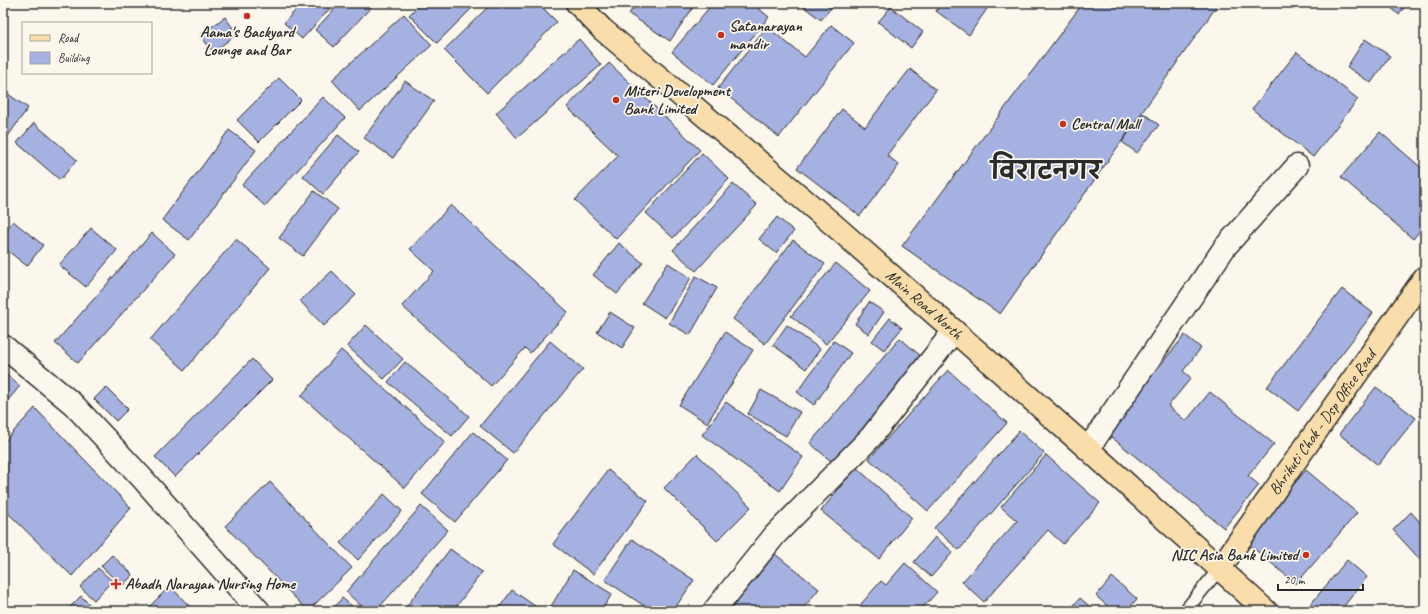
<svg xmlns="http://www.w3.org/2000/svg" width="1428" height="614" font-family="Caveat,'Playpen Sans Deva',sans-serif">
	<rect width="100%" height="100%" fill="#fbf7ec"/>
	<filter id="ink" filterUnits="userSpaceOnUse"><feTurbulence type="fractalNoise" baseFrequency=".025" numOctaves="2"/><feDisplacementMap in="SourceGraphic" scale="8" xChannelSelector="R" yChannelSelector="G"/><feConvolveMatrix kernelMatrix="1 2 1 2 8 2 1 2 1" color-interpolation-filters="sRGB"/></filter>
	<g filter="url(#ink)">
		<g fill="#a5b1e1" stroke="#2b2b2b">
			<path d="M302,3H335L302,39L284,23Z"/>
			<path d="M340,3H375L334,47L315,30Z"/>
			<path d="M421,3H477L437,43L409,15Z"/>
			<path d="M492,3H538L557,22L487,93L444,50Z"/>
			<path d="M636,3H696L670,41L629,14Z"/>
			<path d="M713,3H752L769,17L713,85L672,52Z"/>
			<path d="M799,3H835L821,20Z"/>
			<path d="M941,3H991L969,35L936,11Z"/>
			<path d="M1083,3H1219L1000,314L902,246Z"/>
			<path d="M1386,3H1407L1399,15Z"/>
			<path d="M891,7L923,32L911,48L878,22Z"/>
			<path d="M404,14L432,45L360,111L332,80Z"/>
			<path d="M225,17L237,34L213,52L200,35Z"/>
			<path d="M831,25L854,43L779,137L718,88L767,27L805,57Z"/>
			<path d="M579,39L601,65L517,138L496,113Z"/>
			<path d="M1365,39L1390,56L1371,83L1347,67Z"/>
			<path d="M1297,52L1358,99L1313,157L1252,109Z"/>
			<path d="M609,63L700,150L616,239L575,200L618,156L567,107Z"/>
			<path d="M910,69L936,90L887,155L899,165L860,216L797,168L842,109L865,127Z"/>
			<path d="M279,78L301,100L259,142L237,120Z"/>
			<path d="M405,81L434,101L393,158L364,138Z"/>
			<path d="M8,94L28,108L3,143V101Z"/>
			<path d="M323,97L345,118L265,206L242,185Z"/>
			<path d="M1143,113L1159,125L1137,153L1122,142Z"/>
			<path d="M34,123L77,160L60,180L17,143Z"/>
			<path d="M229,130L256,150L189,240L162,220Z"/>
			<path d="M1380,132L1425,171V225L1413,239L1341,177Z"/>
			<path d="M338,135L359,152L323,194L303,176Z"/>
			<path d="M702,153L729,179L673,238L646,213Z"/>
			<path d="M733,184L757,205L696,271L673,250Z"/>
			<path d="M314,191L338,209L303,256L279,238Z"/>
			<path d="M451,205L568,312L530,353L525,348L491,386L402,306L434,271L410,249Z"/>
			<path d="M777,217L794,231L776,253L759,239Z"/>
			<path d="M13,221L43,245L27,266L3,247V235Z"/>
			<path d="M91,228L117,250L86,287L59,265Z"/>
			<path d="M152,233L175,254L78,363L55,343Z"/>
			<path d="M236,239L270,268L185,370L150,340Z"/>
			<path d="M793,240L825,264L765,344L733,319Z"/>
			<path d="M619,243L643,263L617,294L593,275Z"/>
			<path d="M668,263L691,278L665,318L642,303Z"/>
			<path d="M836,263L870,291L826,344L791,316Z"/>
			<path d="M332,271L356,295L324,326L300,301Z"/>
			<path d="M696,276L717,288L690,335L669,323Z"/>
			<path d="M1342,289L1373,313L1298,411L1267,387Z"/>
			<path d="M869,302L884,312L869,334L855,324Z"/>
			<path d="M610,312L635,328L622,348L597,332Z"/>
			<path d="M890,318L902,328L884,350L872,341Z"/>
			<path d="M366,325L403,359L384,379L347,346Z"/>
			<path d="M787,325L820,349L806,369L773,345Z"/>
			<path d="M725,332L753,350L707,423L679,405Z"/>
			<path d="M1185,335L1201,348L1183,371L1191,378L1168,406L1186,421L1210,392L1274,444L1248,476L1259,485L1224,528L1105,432Z"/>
			<path d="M900,338L923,358L833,463L810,443Z"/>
			<path d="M550,341L583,369L513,453L480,426Z"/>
			<path d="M834,341L851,353L814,405L797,392Z"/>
			<path d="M341,350L445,442L405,488L301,396Z"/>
			<path d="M252,359L272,380L175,477L155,457Z"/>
			<path d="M405,362L469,416L452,436L388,382Z"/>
			<path d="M948,370L1007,423L928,511L869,459Z"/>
			<path d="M3,372L20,386L3,406Z"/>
			<path d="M106,387L128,409L116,421L94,399Z"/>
			<path d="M1376,387L1416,418L1378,465L1339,434Z"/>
			<path d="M761,390L800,412L786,436L748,414Z"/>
			<path d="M726,402L803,457L780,491L702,435Z"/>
			<path d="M35,408L131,508L72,576L3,508V443Z"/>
			<path d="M1019,431L1044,453L959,550L934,528Z"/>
			<path d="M473,432L507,460L455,522L422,494Z"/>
			<path d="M697,454L751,507L717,541L664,488Z"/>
			<path d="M1046,455L1100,503L1063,544L1048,530L984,602L962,582L1017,521L1001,507Z"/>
			<path d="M856,467L912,518L879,559L821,511Z"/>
			<path d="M608,470L648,501L593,574L553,544Z"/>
			<path d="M1306,470L1357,513L1296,584L1245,541Z"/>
			<path d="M270,482L352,568L308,611L225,526Z"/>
			<path d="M384,494L402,511L358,560L340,543Z"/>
			<path d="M421,506L448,530L376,611H367L346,592Z"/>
			<path d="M1411,512L1425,528V565L1393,530Z"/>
			<path d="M935,537L953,552L931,577L914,562Z"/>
			<path d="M632,539L694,580L673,611H652L605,580Z"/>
			<path d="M450,549L482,572L453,611H403Z"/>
			<path d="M775,554L819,589L801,611H729Z"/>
			<path d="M112,555L133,575L122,586L101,566Z"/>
			<path d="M1347,560L1367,577L1340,611H1305Z"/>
			<path d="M905,563L937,592L920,611H855L881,581L886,585Z"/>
			<path d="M98,568L112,581L94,600L80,587Z"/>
			<path d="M573,570L612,594L601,611H555L550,608Z"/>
			<path d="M1112,577L1137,599L1126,611H1113L1096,596Z"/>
			<path d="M170,586L194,611H145Z"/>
			<path d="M512,590L542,611H497Z"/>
			<path d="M81,596L96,611H66Z"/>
			<path d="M342,598L358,611H331Z"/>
			<path d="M1080,598L1095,611H1069Z"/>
		</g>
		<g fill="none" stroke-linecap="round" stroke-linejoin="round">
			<defs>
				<path id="lane" d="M1185,611L1220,568"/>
				<g id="street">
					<path d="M3,346L73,404L142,478L259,611"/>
					<path d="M1088,449L1225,247L1297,166"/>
					<path d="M714,611L775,535L871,437L954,331"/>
				</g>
				<g id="primary">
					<path id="s1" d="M577,3L602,29L835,226L1088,449L1266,611"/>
					<path id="s2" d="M1220,568L1425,277"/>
				</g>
			</defs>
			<use href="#lane" stroke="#2b2b2b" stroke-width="15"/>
			<use href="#street" stroke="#2b2b2b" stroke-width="25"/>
			<use href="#primary" stroke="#2b2b2b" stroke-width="25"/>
			<use href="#lane" stroke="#fbf7ec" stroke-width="12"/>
			<use href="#street" stroke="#fbf7ec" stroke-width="22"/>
			<use href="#primary" stroke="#f9ddab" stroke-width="22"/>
		</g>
	</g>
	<g fill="#c8321e" stroke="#fbf7ec" stroke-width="1.5">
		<circle cx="247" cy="16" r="4"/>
		<circle cx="721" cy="35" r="4"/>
		<circle cx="616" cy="100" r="4"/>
		<circle cx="1063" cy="124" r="4"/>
		<circle cx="1306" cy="555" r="4"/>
		<path d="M114 578h4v4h4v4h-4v4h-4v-4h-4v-4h4z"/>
	</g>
	<g text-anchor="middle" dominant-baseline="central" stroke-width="3.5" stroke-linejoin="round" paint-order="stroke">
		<g font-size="16" font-weight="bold" fill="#2b2b2b" stroke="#fbf7ec" text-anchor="start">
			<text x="729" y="26">Satanarayan<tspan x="729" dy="18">mandir</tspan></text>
			<text x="247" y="32" text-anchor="middle">Aama's Backyard<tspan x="247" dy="18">Lounge and Bar</tspan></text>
			<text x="624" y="91">Miteri Development<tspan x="624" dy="18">Bank Limited</tspan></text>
			<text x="1071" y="124">Central Mall</text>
			<text x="1298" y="555" text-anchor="end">NIC Asia Bank Limited</text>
			<text x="125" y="584">Abadh Narayan Nursing Home</text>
		</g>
		<g font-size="16" fill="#2b2b2b" stroke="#fbf7ec">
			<text stroke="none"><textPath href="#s1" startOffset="460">Main Road North</textPath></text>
			<text stroke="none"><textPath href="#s2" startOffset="178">Bhrikuti Chok - Dsp Office Road</textPath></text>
		</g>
		<g font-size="24" font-weight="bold" fill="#2b2b2b" stroke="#fbf7ec">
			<text x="1046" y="171">विराटनगर</text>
		</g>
	</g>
	<rect width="1428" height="614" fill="none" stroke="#fbf7ec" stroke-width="16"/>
	<rect x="8" y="8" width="1412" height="598" fill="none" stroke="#2b2b2b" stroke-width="1.5" filter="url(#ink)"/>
	<rect x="22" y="22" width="130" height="52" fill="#fbf7ec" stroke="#a8a59f"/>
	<rect x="30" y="35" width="20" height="6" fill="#f9ddab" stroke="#a8a59f"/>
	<text x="58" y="42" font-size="12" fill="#2b2b2b">Road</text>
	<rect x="30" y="52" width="20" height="12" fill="#a5b1e1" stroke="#a8a59f"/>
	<text x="58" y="62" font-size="12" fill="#2b2b2b">Building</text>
	<path d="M1278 584v6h85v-6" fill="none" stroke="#2b2b2b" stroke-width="2"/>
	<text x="1284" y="584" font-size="12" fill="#2b2b2b" stroke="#fbf7ec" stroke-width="3" paint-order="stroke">20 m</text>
</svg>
